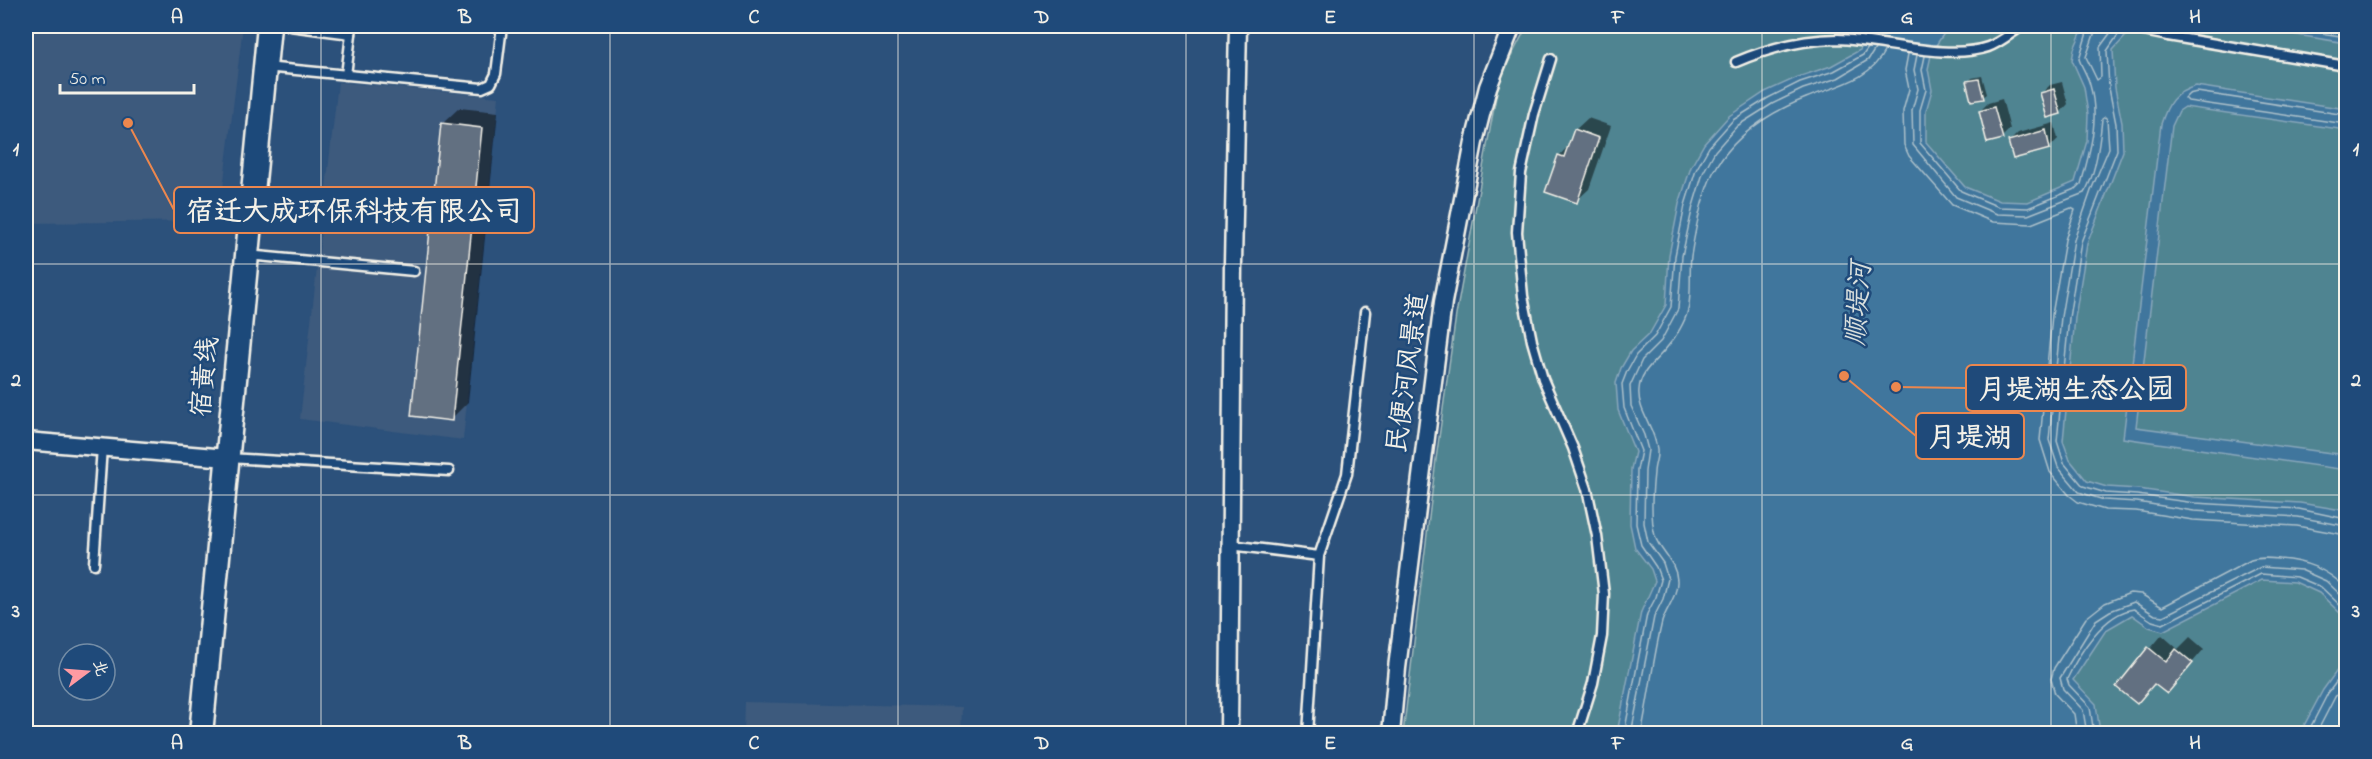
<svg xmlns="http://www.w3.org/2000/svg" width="2372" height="759" font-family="'Indie Flower','LXGW WenKai TC',sans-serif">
	<rect width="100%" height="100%" fill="#2c517b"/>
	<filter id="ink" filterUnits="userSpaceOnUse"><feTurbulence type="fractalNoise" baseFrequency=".0167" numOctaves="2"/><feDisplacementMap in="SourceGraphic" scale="12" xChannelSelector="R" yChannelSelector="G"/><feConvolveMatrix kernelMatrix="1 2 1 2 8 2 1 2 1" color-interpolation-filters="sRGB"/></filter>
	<g filter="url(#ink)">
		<g fill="#3c5a7d">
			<path d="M26,26H243L219,221L26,223Z"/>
			<path d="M338,82L499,97L463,440L300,419Z"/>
			<path d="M744,702L962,707L961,733H743Z"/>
		</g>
		<path fill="#508491" stroke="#a2babc" stroke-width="1.5" d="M1527,26H2346V733L1403,734L1436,459L1456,315L1499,80Z"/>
		<g fill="#40769d" stroke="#88a7bb" stroke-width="1.5">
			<path d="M1872,26H1949L1932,51L1928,69L1932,90L1926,111V142L1965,187L2000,201L2028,202L2075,182L2087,141L2088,114L2084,87L2072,60L2074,49L2084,26H2135L2113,50L2115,88L2122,123L2123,151L2087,244L2075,318L2063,441L2070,460L2087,481L2107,487L2138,489L2195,497L2300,503L2342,510L2346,515V626L2341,614L2319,593L2295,582L2262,580L2163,631L2149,627L2132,615L2106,630L2073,680L2096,704L2100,733H1617L1641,612L1655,581L1651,569L1635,548L1630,524L1631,469L1635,452L1618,410L1616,383L1621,368L1631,351L1650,333L1666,305L1669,255L1679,204L1691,167L1704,144L1729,116L1765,92L1798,77L1831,66L1860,50Z"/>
			<path d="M2242,26H2346V43L2243,26Z"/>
			<path d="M2196,86L2346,109V130L2185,107L2179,111L2172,126L2136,427L2346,455V470L2123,438L2161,124C2168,103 2173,93 2196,86Z"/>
			<path d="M2346,658V733H2300L2323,690Z"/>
		</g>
		<g fill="#0007">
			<path d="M1982,76L1987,94L1983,97L1968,82L1972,78Z"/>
			<path d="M2062,82L2068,104L2060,113L2042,93L2050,85Z"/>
			<path d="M2002,99L2010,129L2002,137L1980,111L1988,103Z"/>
			<path d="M459,108L498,112L468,402L451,419L442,124Z"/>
			<path d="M1588,118L1611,126L1589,189L1576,201L1559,156L1570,144L1575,130Z"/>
			<path d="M2054,123L2058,139L2050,147L2010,141L2018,133Z"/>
			<path d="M2162,635L2178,649L2190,637L2204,649L2167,692L2155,683L2137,702L2118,687Z"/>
		</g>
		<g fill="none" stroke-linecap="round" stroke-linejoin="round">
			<g stroke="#acc0ca" stroke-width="1.5">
				<path d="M2097,26L2086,57L2097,80L2101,77L2100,47L2114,28"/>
				<path d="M2278,26L2346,37"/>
				<path d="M2120,32L2107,51L2109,88L2116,124L2117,150L2081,242L2069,318L2057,441L2064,463L2083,486L2106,493L2137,495L2195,503L2299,509L2346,519"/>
				<path d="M1908,54L1905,70L1909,89L1903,111L1904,145L1909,156L1952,205L1993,222L2031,224L2071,208L2075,210L2065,240L2052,315L2040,440L2050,472L2069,495L2078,502L2105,510L2136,511L2193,520L2297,526L2346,535"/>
				<path d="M1917,55L1914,70L1918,89L1912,110L1913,145L1956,197L1997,214L2028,215L2084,193C2096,176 2100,140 2102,119L2105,117L2107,119L2109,148L2092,188L2074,240L2061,317L2049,440L2058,467L2079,492L2104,500L2137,502L2194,511L2298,517L2346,526"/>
				<path d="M1925,56L1922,70L1926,90L1920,110V143L1961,191L1999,207L2028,208L2077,188L2081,184C2090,151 2100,119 2090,85C2088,76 2082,68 2079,59L2089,26"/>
				<path d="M2346,115L2197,92L2189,94L2185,98L2188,101L2346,124"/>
				<path d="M1624,734L1647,614L1656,597L1661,580L1656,567L1641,545L1636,524L1637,470L1641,451L1624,408L1622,384L1627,371L1636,355L1655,336L1671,307L1675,256L1685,205L1696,170L1709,147L1733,120L1768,98L1800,82L1834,71L1863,55L1868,48"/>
				<path d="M1631,734L1654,617L1663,599L1668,579L1663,563L1648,542L1644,523L1645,471L1648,450L1644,435L1631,406L1630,386L1642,360L1661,341L1678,309L1682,256L1693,206L1703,173L1715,151L1737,126L1772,104L1803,89L1838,78L1868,60L1875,49"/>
				<path d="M1641,734C1649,697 1653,659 1662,622C1666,608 1678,596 1677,580C1676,561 1660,552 1655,536C1650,517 1652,492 1654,473C1654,465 1658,458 1657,450C1656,429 1637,411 1639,390C1640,370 1657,361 1668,346C1676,337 1685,322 1688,310C1692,293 1689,274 1691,256C1695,231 1702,195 1713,173C1733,136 1768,113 1806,98C1835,86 1870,81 1885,50"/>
				<path d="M2077,734L2074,714L2055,694L2051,679L2054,668L2086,618L2105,603L2130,593L2141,594L2162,607L2251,560C2260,557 2269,558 2279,559C2306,561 2327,569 2346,588"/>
				<path d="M2087,734L2083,710L2063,689L2060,678L2096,620L2110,611L2134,602L2155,615L2163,616L2261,567L2301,570L2326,581L2346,600"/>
				<path d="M2094,734L2090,707L2069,685L2067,679C2079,653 2104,613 2134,609L2152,621L2163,624L2261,574L2297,577L2321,587L2346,611"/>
				<path d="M2307,734L2328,693L2346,669"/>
				<path d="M2316,734L2335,697L2346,682"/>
			</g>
		</g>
		<g fill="#626f81" stroke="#f4f1e8" stroke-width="1.5">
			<path d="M1979,79L1984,99L1971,101L1966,81Z"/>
			<path d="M2054,89L2061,114L2047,118L2040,93Z"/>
			<path d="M1994,107L2003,139L1987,143L1979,111Z"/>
			<path d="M441,123L482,128L452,421L411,416Z"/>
			<path d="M1574,129L1599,138L1577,203L1545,192L1558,155L1564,157Z"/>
			<path d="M2046,130L2050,149L2013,159L2008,141Z"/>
			<path d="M2148,647L2166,662L2176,649L2193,663L2167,694L2154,684L2137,704L2116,687Z"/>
		</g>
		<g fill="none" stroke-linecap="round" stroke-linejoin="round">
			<defs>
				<g id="service">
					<path d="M290,26L351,34"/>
					<path d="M2119,26L2168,36L2346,66"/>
					<path d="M2168,36L2170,26"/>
					<path d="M1551,59L1534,114L1521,173L1517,232L1523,296L1532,341L1543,379L1573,448L1587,489L1597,536L1604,594L1602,636L1593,683L1577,734"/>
					<path d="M1736,62C1769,48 1802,39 1838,39C1881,40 1947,61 1988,47C2000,43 2011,33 2022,26"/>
					<path d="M265,67L482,88L491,84L496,74L502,26"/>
					<path d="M346,75L352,26"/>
					<path d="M247,255L414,271"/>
					<path d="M228,458L449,471"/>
					<path d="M1230,545L1319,556"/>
					<path d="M94,564L102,447"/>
					<path d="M1308,734L1319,556L1347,474L1365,312"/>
				</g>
				<g id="minor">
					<path d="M26,441L227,458"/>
					<path d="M1229,734L1233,263L1238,26"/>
					<path d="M1391,734L1397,668L1443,302L1474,142L1488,87L1512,26"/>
				</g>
				<path id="secondary" d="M201,734L269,26"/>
			</defs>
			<use href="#service" stroke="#f4f1e8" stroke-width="13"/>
			<use href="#minor" stroke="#f4f1e8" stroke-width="21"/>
			<use href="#secondary" stroke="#f4f1e8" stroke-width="27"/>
			<use href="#service" stroke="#1f4a7a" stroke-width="8"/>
			<use href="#minor" stroke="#1f4a7a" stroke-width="16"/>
			<use href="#secondary" stroke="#1f4a7a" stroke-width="22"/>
		</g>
	</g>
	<path fill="none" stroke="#f4f1e8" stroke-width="1.5" stroke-opacity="0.55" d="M321,26V734M610,26V734M898,26V734M1186,26V734M1474,26V734M1762,26V734M2051,26V734M26,264H2346M26,495H2346"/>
	<g text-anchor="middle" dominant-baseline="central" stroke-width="5" stroke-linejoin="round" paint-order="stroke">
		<g font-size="27" fill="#f4f1e8" stroke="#1f4a7a">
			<text transform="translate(1409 373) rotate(-82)">民便河风景道</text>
			<text transform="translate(206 377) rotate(-84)">宿黄线</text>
		</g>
		<g font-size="28" font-style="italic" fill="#d9dfdd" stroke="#1f4a7a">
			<text transform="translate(1860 304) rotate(-86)">顺堤河</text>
		</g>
	</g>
	<path fill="none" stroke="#ec874e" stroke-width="2" d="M128 123L174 210M1896 387L1966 388M1844 376L1916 436"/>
	<g fill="#ec874e" stroke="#1f4a7a" stroke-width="2">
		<circle cx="128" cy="123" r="6"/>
		<circle cx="1896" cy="387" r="6"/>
		<circle cx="1844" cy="376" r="6"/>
	</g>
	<g fill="#1f4a7a" stroke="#ec874e" stroke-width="2">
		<rect x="174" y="187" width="360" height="46" rx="6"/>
		<rect x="1966" y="365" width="220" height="46" rx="6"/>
		<rect x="1916" y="413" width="108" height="46" rx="6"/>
	</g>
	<g font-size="28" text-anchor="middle" font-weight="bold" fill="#f4f1e8">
		<text x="354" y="220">宿迁大成环保科技有限公司</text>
		<text x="2076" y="398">月堤湖生态公园</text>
		<text x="1970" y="446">月堤湖</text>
	</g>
	<rect width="2372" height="759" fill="none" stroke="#1f4a7a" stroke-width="66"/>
	<g transform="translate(87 672) rotate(74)"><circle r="28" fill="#1f4a7a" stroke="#748da6" stroke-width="1.5"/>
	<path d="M0-4.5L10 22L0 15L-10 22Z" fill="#ff9aa2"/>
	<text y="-9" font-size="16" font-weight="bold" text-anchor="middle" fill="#f4f1e8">北</text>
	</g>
	<path d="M60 84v9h134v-9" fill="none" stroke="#f4f1e8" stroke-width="3"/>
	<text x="69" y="84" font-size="18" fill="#f4f1e8" stroke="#1f4a7a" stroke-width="4.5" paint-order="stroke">50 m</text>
	<rect x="33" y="33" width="2306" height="693" fill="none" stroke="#f4f1e8" stroke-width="2"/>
	<g font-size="20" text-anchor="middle" font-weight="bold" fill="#f4f1e8">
		<text x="177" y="23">A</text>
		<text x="465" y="23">B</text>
		<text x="754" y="23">C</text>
		<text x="1042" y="23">D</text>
		<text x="1330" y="23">E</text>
		<text x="1618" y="23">F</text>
		<text x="1907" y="23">G</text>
		<text x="2195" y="23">H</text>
		<text x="16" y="155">1</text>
		<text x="2356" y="155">1</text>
		<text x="16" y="386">2</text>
		<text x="2356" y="386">2</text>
		<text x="16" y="617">3</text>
		<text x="2356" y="617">3</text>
		<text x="177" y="749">A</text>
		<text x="465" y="749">B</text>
		<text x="754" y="749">C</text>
		<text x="1042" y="749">D</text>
		<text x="1330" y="749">E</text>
		<text x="1618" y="749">F</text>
		<text x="1907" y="749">G</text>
		<text x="2195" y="749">H</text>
	</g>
</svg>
